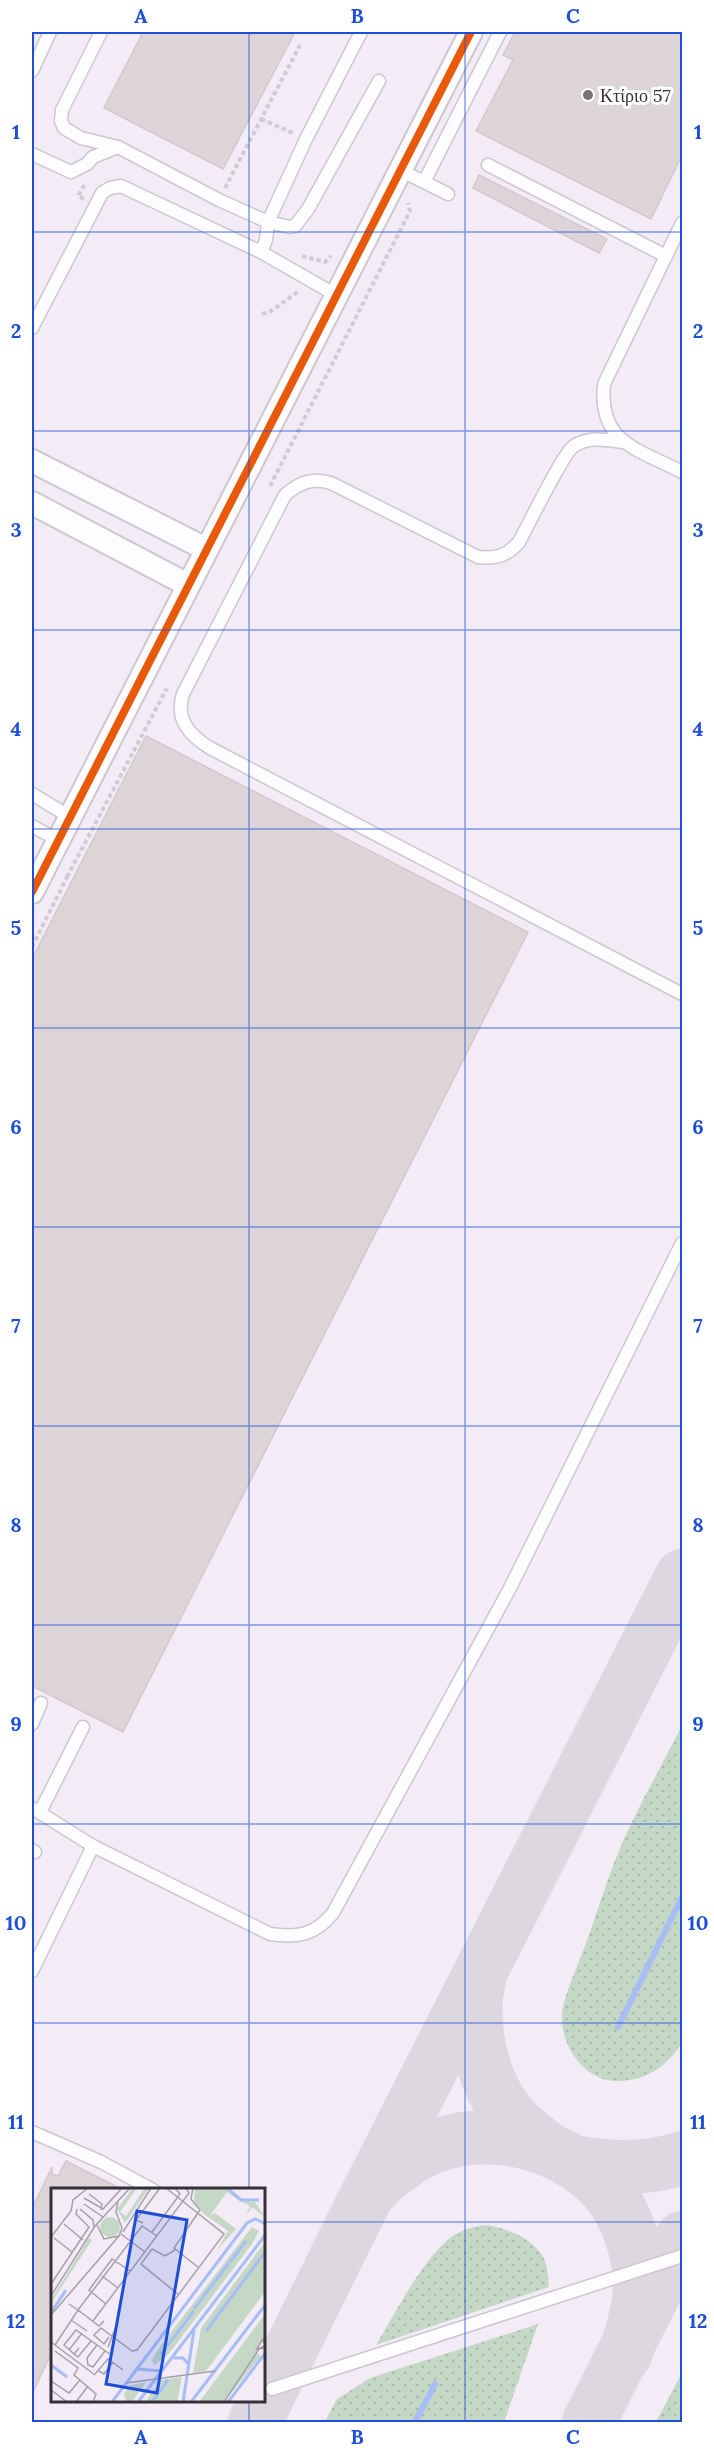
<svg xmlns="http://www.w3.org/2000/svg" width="714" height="2454" font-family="Lora,serif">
	<defs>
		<pattern id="grass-dots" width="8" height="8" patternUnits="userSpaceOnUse" patternTransform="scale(1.5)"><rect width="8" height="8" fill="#c5d8c6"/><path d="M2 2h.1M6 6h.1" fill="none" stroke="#aabaab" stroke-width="1.8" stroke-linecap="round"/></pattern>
	</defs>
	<rect width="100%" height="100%" fill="#f3ebf6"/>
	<g fill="url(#grass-dots)">
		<path d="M682,1725V2043C667,2066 648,2080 619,2081C583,2083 556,2040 563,2007C568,1985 579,1963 586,1943C598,1911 607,1879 620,1848C638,1806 662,1766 682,1725Z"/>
		<path d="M484,2225C506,2227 539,2240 546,2264C548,2271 548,2280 549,2287L376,2345C395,2314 422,2260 450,2238C460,2230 472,2227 484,2225Z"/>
		<path d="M538,2324L504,2422H325L336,2400L370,2378Z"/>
		<path d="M682,2373V2422H656L657,2420Z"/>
	</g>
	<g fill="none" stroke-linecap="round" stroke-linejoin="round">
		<g stroke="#a7bef5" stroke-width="6">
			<path d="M678,1905L682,1897"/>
			<path d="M618,2027L678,1905L682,1908"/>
			<path d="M415,2422L435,2384"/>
		</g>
		<g stroke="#ddd8df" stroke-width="54">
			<path d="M479,1980C469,2021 481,2079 507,2112C518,2127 534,2138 548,2149"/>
			<path d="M574,2162C611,2169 646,2170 682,2158"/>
			<path d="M374,2188C380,2179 389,2173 398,2167C456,2120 545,2132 598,2181C621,2202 636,2240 639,2271C643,2299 633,2328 625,2355"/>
			<path d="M255,2422L361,2207L682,1576"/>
			<path d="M589,2422L682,2238"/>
		</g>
	</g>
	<g fill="#ddd4d8" stroke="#d2c9cd" stroke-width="1.5">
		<path d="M143,32H295L223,169L104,108Z"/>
		<path d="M515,32H682V155L651,219L476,131L513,60L503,55Z"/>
		<path d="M479,175L607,239L599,253L473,188Z"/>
		<path d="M146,736L528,932L123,1732L32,1686V959Z"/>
		<path d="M66,2161L123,2190H52V2352L32,2394V2209L52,2167V2174L58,2176Z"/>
	</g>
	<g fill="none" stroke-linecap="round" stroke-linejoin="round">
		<defs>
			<g id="service">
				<path d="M101,32L62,110L61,121L64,128L81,138L118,147L219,200L268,222L290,227L295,226L308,209L379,81"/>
				<path d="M32,71L50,32"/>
				<path d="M32,154L71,172L87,164L93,157L118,147"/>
				<path d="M488,165L666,256"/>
				<path d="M400,170L448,194"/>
				<path d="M424,182L500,32"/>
				<path d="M682,223L604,384C598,443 638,449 682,472"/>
				<path d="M261,252L266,240L268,222L306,139L361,32"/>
				<path d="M32,328L102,193L110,188L121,186L261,252L336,295"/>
				<path d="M624,442C607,440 589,436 574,446C563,453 528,526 519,542C507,556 496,559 478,557L331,483C312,477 299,483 285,495L183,694C175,719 189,735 210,748L682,994"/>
				<path d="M32,794L70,817"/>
				<path d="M32,826L58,840"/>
				<path d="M32,1724L41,1703"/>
				<path d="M32,1808L93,1846L270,1934C298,1938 315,1935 333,1913L510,1588L682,1243"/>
				<path d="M40,1812L83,1727"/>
				<path d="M32,1850L35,1852"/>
				<path d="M32,1971L93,1846"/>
				<path d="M32,2132L101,2162L153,2190"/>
				<path d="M272,2389L682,2256"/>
			</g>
			<g id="minor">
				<path d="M32,461L206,549"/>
				<path d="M32,503L188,585"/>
				<path d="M32,892L471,32"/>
			</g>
		</defs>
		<use href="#service" stroke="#cdc7d0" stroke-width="15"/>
		<use href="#minor" stroke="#cdc7d0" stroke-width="26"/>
		<g stroke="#d0cdd2" stroke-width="4" stroke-dasharray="4.5 3" stroke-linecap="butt">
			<path d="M261,119L293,133"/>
			<path d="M225,188L300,45"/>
			<path d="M84,199L78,196L86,182"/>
			<path d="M302,256L325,262L331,256"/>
			<path d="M262,314L271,311L299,291"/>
			<path d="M270,486L410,211L408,203"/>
			<path d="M67,877L167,688"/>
			<path d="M32,947L67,877L66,873"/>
		</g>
		<use href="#service" stroke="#fdfcfe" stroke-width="12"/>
		<use href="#minor" stroke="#fdfcfe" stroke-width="22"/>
		<defs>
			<path id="cycleway" d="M32,892L471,32"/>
		</defs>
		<use href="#cycleway" stroke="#fff" stroke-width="11"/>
		<use href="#cycleway" stroke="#e8590c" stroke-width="8"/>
	</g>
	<path fill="none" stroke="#1d4ed8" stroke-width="1.5" stroke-opacity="0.55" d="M249,32V2190M465,32V2422M32,232H682M32,431H682M32,630H682M32,829H682M32,1028H682M32,1227H682M32,1426H682M32,1625H682M32,1824H682M32,2023H682M32,2222H52M264,2222H682M249,2402V2422"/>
	<circle fill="#78717a" stroke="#fff" stroke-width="2" cx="588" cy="95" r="6"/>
	<g text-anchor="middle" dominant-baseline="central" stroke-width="6" stroke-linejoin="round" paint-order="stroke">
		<g font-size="18" fill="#353037" stroke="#fff" text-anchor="start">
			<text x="600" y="95">Κτίριο 57</text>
		</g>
	</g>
	<g transform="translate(51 2188)">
		<rect width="214" height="214" fill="#f3ebf6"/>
		<path d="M144,0H174L190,13L204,14L214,29L201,19L195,27L199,18L189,13L176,4L159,28L164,25L185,41L166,62L177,43L153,26L143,13ZM49 39a10 10 0 1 1 20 0a10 10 0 1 1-20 0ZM201,39L208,43L201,56L117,167L103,177L101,172L107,161ZM214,54V104L155,183L142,185L150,140ZM214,126V151L203,163L210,168L173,214H148ZM131,189L126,214H94L110,192ZM95,194L81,214H75L73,205L80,197Z" fill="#c5d8c6"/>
		<path d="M82,0H86L69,24L75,28L93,1L98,0L74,35L66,21ZM38,50L41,52L0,115V112Z" fill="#c5d8c6"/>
		<path fill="none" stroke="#a7bef5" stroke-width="3" d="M176,0L190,12H208M179,74L195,53M143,121L178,75M1,123L15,102M155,143L215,63M110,166L143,123M123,170H132L138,177M0,177L16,189M86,181L110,183M61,214L196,35L204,31L215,36M87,214L215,46M101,214L117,192M132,214L143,142M140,214L215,116M177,214L215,164"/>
		<path fill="none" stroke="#a7a0aa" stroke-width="1.5" d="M142,0L140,11L149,22L123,60L148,80M38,6L51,16L50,22M33,10L52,21L71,0M33,16L52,29M29,21L42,32L43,40M92,35L85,32L109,0M13,36L32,52M46,37L53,51L68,48L71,40L65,24L67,14M72,44L100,0M101,44L129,6L124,0M70,46L94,64M0,49L20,23L22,12L37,0M3,50L21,64M124,62L114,68L101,61L90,76L128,107M51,88L67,100M0,96L38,39L25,26L26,21M0,108L44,38L79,0M18,116L27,122L91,38L106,48M55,116L38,102L61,71L79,83M0,127L68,48M20,132L36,143M42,133L138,5L135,0M58,149L53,156L43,147L50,140L81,163L86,162L173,46L115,0M0,154L44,187M213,156L212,151L205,162L215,157M4,157L27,122L48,138L53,133M46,157L36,170L37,177L42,179L54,163M57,159L64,141M28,160L23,166L27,169L40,153M18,162L31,145M4,163L27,180L23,187L45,206L42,214M23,166L13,157L25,142L60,167M48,183L53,186L62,174M44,186L57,171L72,182M0,193L18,205L29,192M75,195L164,183M0,202L16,214M25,214L37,198M173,214L208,161L215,160"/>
		<path fill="#1d4ed8" fill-opacity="0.15" stroke="#1d4ed8" stroke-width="3" d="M86,23L136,32L106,205L55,196Z"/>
		<rect width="214" height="214" fill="none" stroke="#353037" stroke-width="3"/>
	</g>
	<rect width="714" height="2454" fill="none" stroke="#ffffff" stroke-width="66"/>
	<rect x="33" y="33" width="648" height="2388" fill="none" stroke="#1d4ed8" stroke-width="2"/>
	<g font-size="20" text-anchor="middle" font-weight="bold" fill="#1d4ed8">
		<text x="141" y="23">A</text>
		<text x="357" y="23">B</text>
		<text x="573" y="23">C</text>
		<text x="16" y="139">1</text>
		<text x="698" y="139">1</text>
		<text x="16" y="338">2</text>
		<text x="698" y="338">2</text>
		<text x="16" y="537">3</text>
		<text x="698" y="537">3</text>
		<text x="16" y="736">4</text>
		<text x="698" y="736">4</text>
		<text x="16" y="935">5</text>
		<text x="698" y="935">5</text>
		<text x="16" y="1134">6</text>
		<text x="698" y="1134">6</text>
		<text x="16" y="1333">7</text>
		<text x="698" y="1333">7</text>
		<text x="16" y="1532">8</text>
		<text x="698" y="1532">8</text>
		<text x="16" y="1731">9</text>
		<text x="698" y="1731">9</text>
		<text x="16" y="1930">10</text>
		<text x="698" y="1930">10</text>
		<text x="16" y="2129">11</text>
		<text x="698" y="2129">11</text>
		<text x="16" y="2328">12</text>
		<text x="698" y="2328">12</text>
		<text x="141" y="2444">A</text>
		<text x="357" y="2444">B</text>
		<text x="573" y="2444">C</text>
	</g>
</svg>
